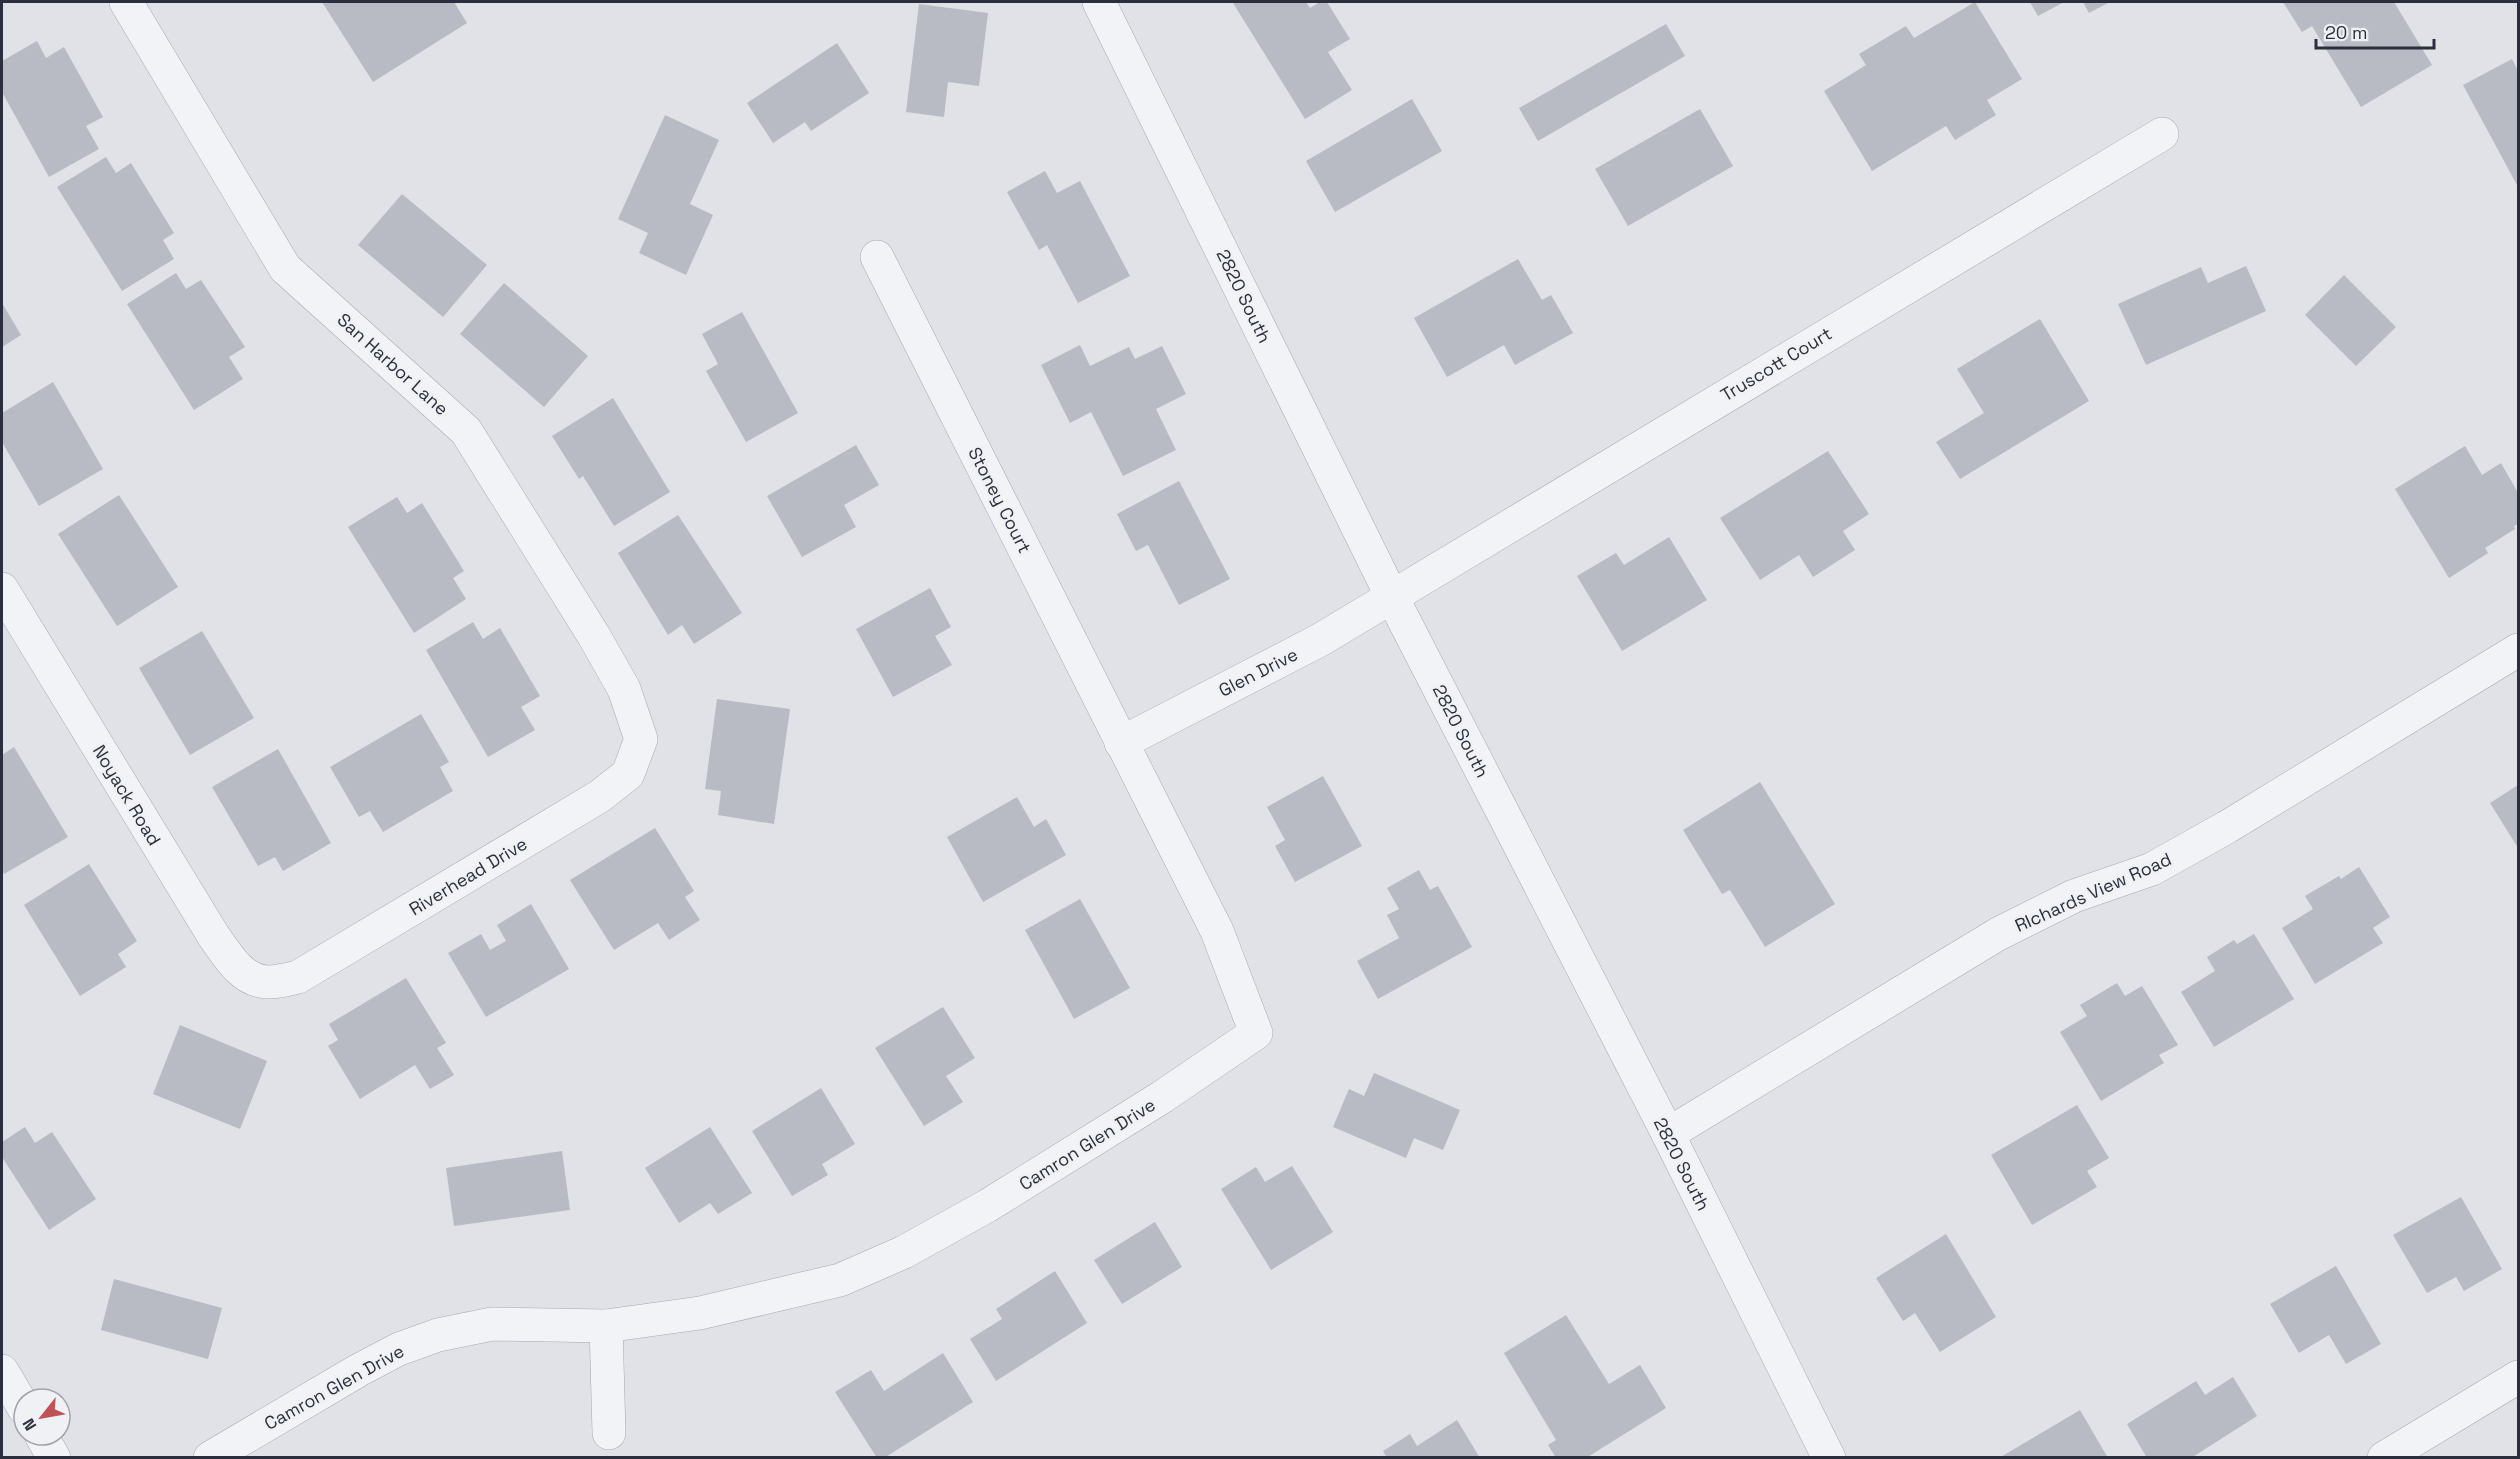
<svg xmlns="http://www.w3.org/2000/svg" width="2520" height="1459" font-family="'Space Grotesk',sans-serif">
	<rect width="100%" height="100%" fill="#e0e2e7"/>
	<g fill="#b8bbc3">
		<path d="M322,2H454L467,23L373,82Z"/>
		<path d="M1235,2H1306L1310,8L1320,2H1327L1350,39L1328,52L1352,90L1305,119L1233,3Z"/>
		<path d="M1975,2L2022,79L1987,100L1996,115L1955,140L1946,126L1872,171L1824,91L1866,65L1859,54L1906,26L1914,38Z"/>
		<path d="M2030,2H2064L2038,16Z"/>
		<path d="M2083,2H2110L2089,13Z"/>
		<path d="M2283,2H2394L2432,65L2361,107L2312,26L2302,32Z"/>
		<path d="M919,4L988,13L979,86L948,82L944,117L906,112Z"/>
		<path d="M1666,24L1685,56L1538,141L1519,108Z"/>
		<path d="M37,41L46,58L64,47L103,117L86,126L99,149L49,177L2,92V61Z"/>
		<path d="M837,43L869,93L811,131L805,122L773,143L747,103Z"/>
		<path d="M2512,59L2518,71V187L2463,85Z"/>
		<path d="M1412,99L1442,151L1335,212L1306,161Z"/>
		<path d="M1700,109L1733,166L1628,226L1595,169Z"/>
		<path d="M665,115L719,140L690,204L713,215L686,275L639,253L648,233L618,219Z"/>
		<path d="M106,157L116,173L131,163L174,233L163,240L174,259L122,291L57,187Z"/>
		<path d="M1045,171L1057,193L1080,181L1130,276L1078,303L1047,245L1039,250L1007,192Z"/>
		<path d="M402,194L487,265L443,317L358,245Z"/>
		<path d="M1518,259L1542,300L1551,295L1573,333L1515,365L1504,345L1447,377L1414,318Z"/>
		<path d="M2246,266L2266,311L2146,365L2118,304L2201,267L2208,283Z"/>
		<path d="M176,273L186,289L201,280L245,347L229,357L243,379L194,410L127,304Z"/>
		<path d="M2344,275L2396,327L2356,366L2305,315Z"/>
		<path d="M504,283L588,356L544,407L460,334Z"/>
		<path d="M2,303L21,335L2,347Z"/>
		<path d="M742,312L798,413L746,442L706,371L718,364L702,334Z"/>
		<path d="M2040,319L2089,401L1960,479L1936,442L1984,413L1957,369Z"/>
		<path d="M1080,345L1090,366L1129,347L1135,359L1162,346L1186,394L1156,409L1176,450L1123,476L1091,412L1070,423L1041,365Z"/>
		<path d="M53,382L103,469L39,506L2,442V413Z"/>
		<path d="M613,398L670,492L614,526L583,476L579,479L552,436Z"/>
		<path d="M856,445L879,485L844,505L856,527L802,557L767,496Z"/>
		<path d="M2465,446L2482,475L2501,463L2518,493V524L2514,526L2515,529L2485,548L2488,553L2449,578L2395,489Z"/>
		<path d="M1828,451L1869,514L1843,531L1855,550L1813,577L1799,555L1760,580L1720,518Z"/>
		<path d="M1179,481L1230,579L1179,605L1148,545L1136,551L1117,514Z"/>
		<path d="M119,495L178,587L117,626L58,534Z"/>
		<path d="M397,497L407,513L422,503L464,571L453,578L466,599L414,633L348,527Z"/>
		<path d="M678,515L742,613L694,644L682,625L668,635L618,553Z"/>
		<path d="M1669,537L1707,600L1622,651L1577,576L1616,553L1624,565Z"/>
		<path d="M930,588L951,627L935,636L952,665L893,697L856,629Z"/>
		<path d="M473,622L483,639L500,628L540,696L521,707L535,730L488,757L426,650Z"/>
		<path d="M202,631L254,718L190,755L139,668Z"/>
		<path d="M717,699L790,709L774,824L718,815L721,791L705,789Z"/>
		<path d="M421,714L449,762L440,767L453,791L383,832L370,811L359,817L330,767Z"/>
		<path d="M14,747L68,837L4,874L2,869V755Z"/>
		<path d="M278,749L331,843L283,871L275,857L258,866L212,787Z"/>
		<path d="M1323,776L1362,846L1295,882L1275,846L1285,840L1267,807Z"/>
		<path d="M1760,782L1835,904L1765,947L1730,890L1722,894L1683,830Z"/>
		<path d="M2518,785V848L2490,803Z"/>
		<path d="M1017,797L1034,827L1046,819L1066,855L983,902L947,837Z"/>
		<path d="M655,828L694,891L685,897L700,920L669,940L658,923L614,950L570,880Z"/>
		<path d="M89,864L137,941L118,954L126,967L80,996L24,905Z"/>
		<path d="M2359,867L2390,917L2373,928L2383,943L2315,984L2282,928L2313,909L2305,896L2339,876L2341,879Z"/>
		<path d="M1419,870L1430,890L1438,886L1472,947L1378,999L1357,961L1399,938L1387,915L1399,909L1387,888Z"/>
		<path d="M1080,899L1130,988L1074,1019L1025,930Z"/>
		<path d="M531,904L569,969L486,1017L448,953L481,934L490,950L506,941L497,925Z"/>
		<path d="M2254,934L2294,999L2214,1047L2181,992L2215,971L2207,957L2234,940L2237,944Z"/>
		<path d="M406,978L446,1043L437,1048L454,1075L430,1089L415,1065L360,1099L328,1046L338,1040L329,1024Z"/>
		<path d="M2117,983L2125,996L2142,986L2178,1045L2159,1055L2164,1063L2101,1101L2060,1032L2087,1016L2080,1005Z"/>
		<path d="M943,1007L975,1058L946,1076L963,1102L924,1126L875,1048Z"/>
		<path d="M180,1025L267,1061L240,1129L153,1094Z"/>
		<path d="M1374,1073L1460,1110L1443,1150L1414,1138L1406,1158L1333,1127L1349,1089L1364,1096Z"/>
		<path d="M821,1088L855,1144L822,1164L828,1175L792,1196L752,1131Z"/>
		<path d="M2077,1105L2109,1158L2087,1171L2097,1187L2032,1225L1991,1155Z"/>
		<path d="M25,1127L35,1143L52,1132L96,1199L49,1230L2,1157V1142Z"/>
		<path d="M710,1127L752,1193L718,1214L710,1203L679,1223L645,1168Z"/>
		<path d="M562,1151L570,1210L454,1226L446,1168Z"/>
		<path d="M1292,1166L1333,1232L1271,1270L1221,1189L1256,1167L1265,1182Z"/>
		<path d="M2461,1197L2502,1269L2464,1291L2456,1277L2427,1293L2393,1235Z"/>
		<path d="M1155,1222L1182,1267L1122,1304L1094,1260Z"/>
		<path d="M1946,1234L1996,1317L1940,1352L1915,1313L1903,1321L1876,1278Z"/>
		<path d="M2336,1266L2381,1344L2346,1364L2329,1335L2299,1353L2270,1304Z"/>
		<path d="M1055,1271L1087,1323L996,1381L970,1339L1002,1319L996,1309Z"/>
		<path d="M114,1279L222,1308L208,1359L101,1330Z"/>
		<path d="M1566,1315L1609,1384L1640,1365L1666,1408L1586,1458H1556L1548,1445L1556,1440L1504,1353Z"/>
		<path d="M943,1353L973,1402L884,1458H877L835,1392L871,1370L884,1391Z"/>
		<path d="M2233,1377L2257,1416L2191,1458H2147L2127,1424L2196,1381L2205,1395Z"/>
		<path d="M2080,1410L2108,1458H1999Z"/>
		<path d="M1457,1420L1480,1458H1387L1383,1451L1410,1434L1417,1446Z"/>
	</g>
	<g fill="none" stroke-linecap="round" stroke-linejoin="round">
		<defs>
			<g id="minor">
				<path d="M1099,2L1392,597L1668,1134L1829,1458"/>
				<path d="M2,589L213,935C227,955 242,982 269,982C278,982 289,979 298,977L600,796L628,774L641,739L624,689L594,636L466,431L285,268L126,2"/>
				<path d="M1121,743L1320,640L2162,134"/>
				<path d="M1668,1134L1998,934L2074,896L2152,869L2227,827L2518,650"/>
				<path d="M606,1326L609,1433"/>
				<path d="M2,1371L24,1408"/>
				<path d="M41,1435L54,1458"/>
				<path d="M210,1458L359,1370L399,1349L438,1335L492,1324L606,1326L700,1313L840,1280L904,1252L987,1206L1162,1097L1256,1033L1217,931L877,257"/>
				<path d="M2384,1458L2518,1377"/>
			</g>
		</defs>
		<use href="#minor" stroke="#a6a9b1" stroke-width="34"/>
		<use href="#minor" stroke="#f2f3f6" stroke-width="33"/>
	</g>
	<g text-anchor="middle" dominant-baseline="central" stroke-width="5" stroke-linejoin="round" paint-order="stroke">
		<g font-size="18" fill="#2b2f3d" stroke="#eff1f5">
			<text transform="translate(1244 296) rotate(64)">2820 South</text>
			<text transform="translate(393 364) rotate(42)">San Harbor Lane</text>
			<text transform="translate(1776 364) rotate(-31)">Truscott Court</text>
			<text transform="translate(1000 500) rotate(63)">Stoney Court</text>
			<text transform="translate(1258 672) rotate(-27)">Glen Drive</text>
			<text transform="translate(1461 731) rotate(63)">2820 South</text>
			<text transform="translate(127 795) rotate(59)">Noyack Road</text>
			<text transform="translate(468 876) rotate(-31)">Riverhead Drive</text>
			<text transform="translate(2093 892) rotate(-24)">RIchards View Road</text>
			<text transform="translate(1087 1144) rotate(-32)">Camron Glen Drive</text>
			<text transform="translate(1682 1164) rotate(63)">2820 South</text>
			<text transform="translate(334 1387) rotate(-29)">Camron Glen Drive</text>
		</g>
	</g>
	<rect width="2520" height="1459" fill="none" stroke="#2b2f3d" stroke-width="6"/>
	<g transform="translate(42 1417) rotate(239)"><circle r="28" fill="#eff1f5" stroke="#a1a3ab" stroke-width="1.5"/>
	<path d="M0-4.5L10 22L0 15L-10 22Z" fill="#be5355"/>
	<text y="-9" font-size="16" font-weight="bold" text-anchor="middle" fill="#2b2f3d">N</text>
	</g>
	<path d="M2316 39v9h118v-9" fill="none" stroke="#2b2f3d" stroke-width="3"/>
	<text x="2325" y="39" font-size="18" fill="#2b2f3d" stroke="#eff1f5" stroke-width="4.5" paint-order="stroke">20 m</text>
</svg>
